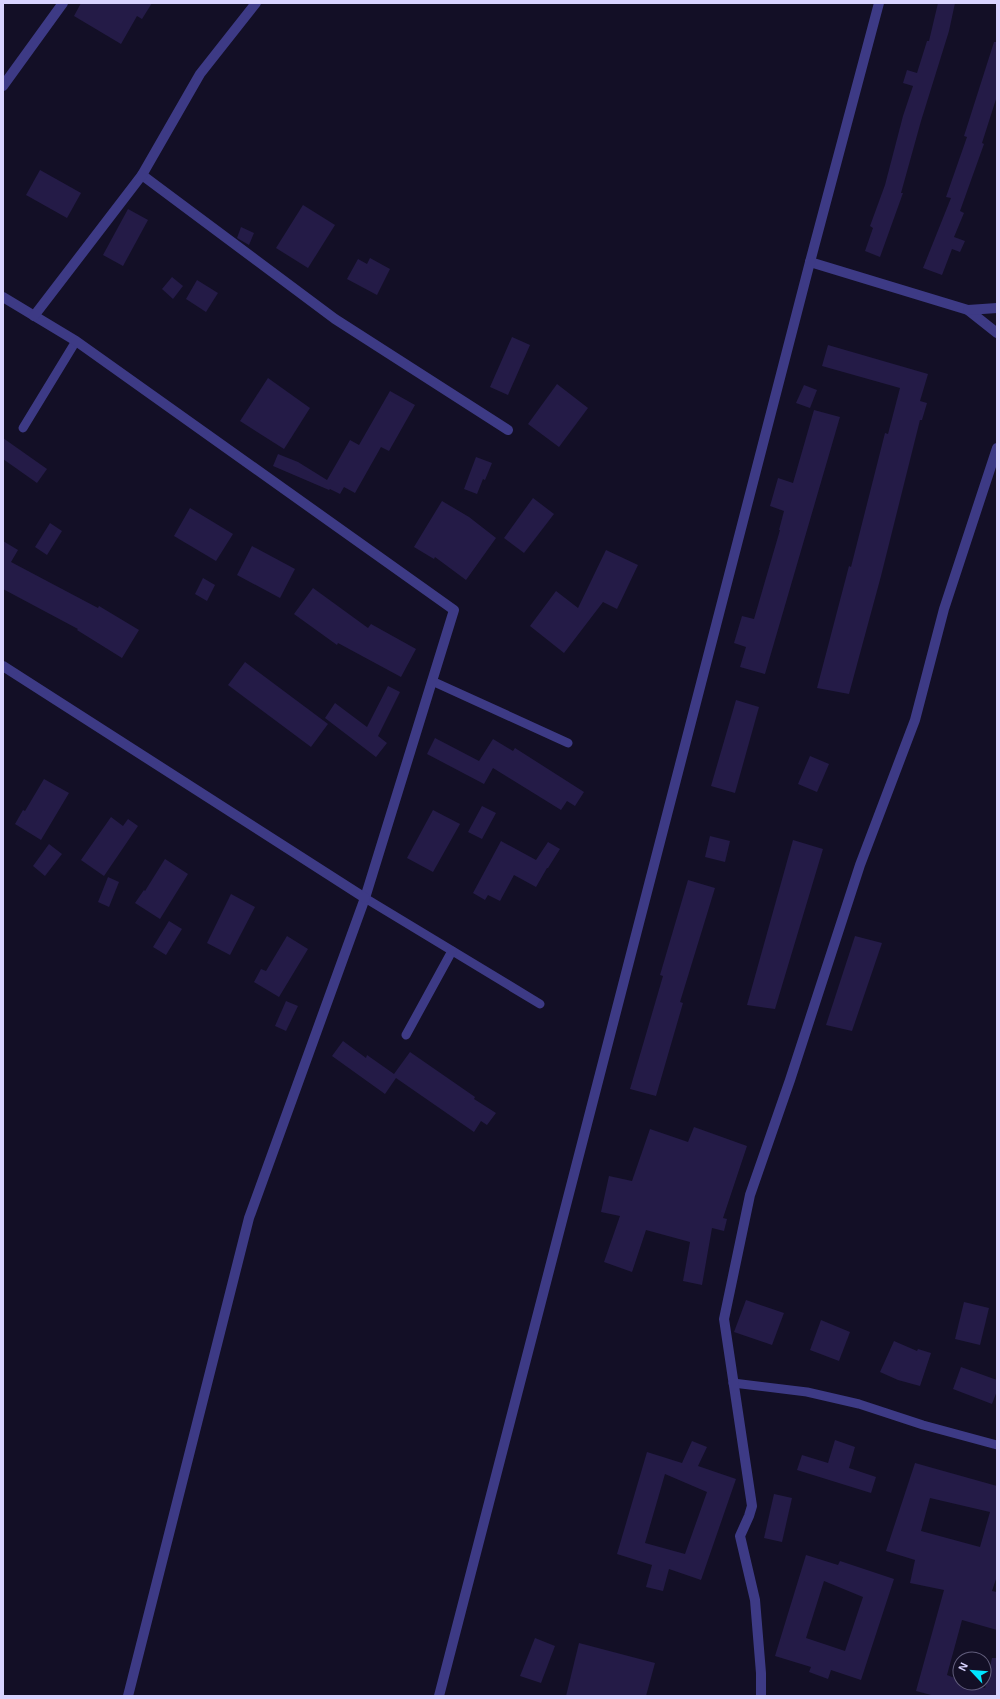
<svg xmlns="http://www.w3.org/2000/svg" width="1000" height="1699" font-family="Helvetica,sans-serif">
	<rect width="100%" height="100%" fill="#130f26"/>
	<g fill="#241b47" fill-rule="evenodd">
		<path d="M81,3H152L142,19L137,16L121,44L74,16Z"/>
		<path d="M938,3H955L949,31L921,121L901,193H903L880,257L865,251L873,228L870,226L885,185L903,116L913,86L903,83L907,70L917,73L927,41H929Z"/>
		<path d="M994,42H997V96L982,143L984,144L960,211L964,213L954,237L965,241L960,252L952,249L942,275L923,268L951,198L946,197L967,137L964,136Z"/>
		<path d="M40,170L81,193L67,218L26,195Z"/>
		<path d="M303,205L335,225L308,268L276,248Z"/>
		<path d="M128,209L148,220L123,266L103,255Z"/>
		<path d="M241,227L254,233L249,245L237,238Z"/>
		<path d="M370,258L390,269L377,295L347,279L358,259L367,264Z"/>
		<path d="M172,277L183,286L173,299L162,289Z"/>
		<path d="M197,280L218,293L206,312L186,299Z"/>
		<path d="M512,337L530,345L508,395L490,387Z"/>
		<path d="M828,345L928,374L920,401L927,403L922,420H920L881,576L849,694L817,688L849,566L851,567L885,433L888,434L900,388L822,366Z"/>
		<path d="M268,378L310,408L284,449L240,421Z"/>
		<path d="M557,384L588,408L559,447L528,424Z"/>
		<path d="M804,385L817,390L810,408L796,403Z"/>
		<path d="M390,391L415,405L389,451L381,447L355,493L344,487L340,494L330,489L329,490L273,466L278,454L298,462L327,480L350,440L359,445Z"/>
		<path d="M814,410L840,417L765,674L740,667L746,647L734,643L742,616L754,619L780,530H779L784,511L770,506L778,478L793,483Z"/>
		<path d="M3,438L47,469L37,483L3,459Z"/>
		<path d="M476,457L492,463L485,480L483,479L477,494L464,489Z"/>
		<path d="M533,498L554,514L524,553L504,538Z"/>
		<path d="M442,501L469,517L496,538L466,580L435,557L434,559L414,547Z"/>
		<path d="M190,508L233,534L216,561L174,536Z"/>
		<path d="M50,523L62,531L47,555L35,547Z"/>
		<path d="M3,541L18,550L11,562L98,608L99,606L139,630L122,658L77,630L78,629L3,589Z"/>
		<path d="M252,546L295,569L280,598L237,575Z"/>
		<path d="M606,550L638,565L617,609L603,602L564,653L530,626L556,591L578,608Z"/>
		<path d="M203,578L215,585L207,601L195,594Z"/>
		<path d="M313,588L368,628L371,624L416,649L401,677L338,643L337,645L294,614Z"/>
		<path d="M245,662L328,724L311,747L228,685Z"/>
		<path d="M388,686L400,692L378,736L387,743L376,757L325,718L335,703L367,727Z"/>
		<path d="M736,700L759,707L735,793L711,786Z"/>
		<path d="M435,738L479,761L493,739L513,751L515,748L584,792L575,806L567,801L561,810L493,768L484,784L427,754Z"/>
		<path d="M810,756L829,764L817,792L798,784Z"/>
		<path d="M44,779L69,793L41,840L15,824L23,810L25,811Z"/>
		<path d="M482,806L496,813L482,839L468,832Z"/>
		<path d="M433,810L460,824L433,872L407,858Z"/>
		<path d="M111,817L123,826L128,819L138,826L104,876L81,860Z"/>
		<path d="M710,836L730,841L725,862L705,857Z"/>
		<path d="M793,840L823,849L775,1009L747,1005Z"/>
		<path d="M501,841L536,860L548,842L560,849L548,868H547L536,887L514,875L500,901L488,895L485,900L473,893Z"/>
		<path d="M49,844L62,854L45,876L33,866Z"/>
		<path d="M165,859L188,874L160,919L135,903L144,890L145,891Z"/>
		<path d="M108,877L119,882L109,907L98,902Z"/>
		<path d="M688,880L715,888L680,1002L683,1003L656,1096L630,1089L663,976L660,975Z"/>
		<path d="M231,894L255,907L230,955L207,943Z"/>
		<path d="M169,921L182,929L166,955L153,947Z"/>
		<path d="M287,936L308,949L279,997L254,982L261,969L266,971Z"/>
		<path d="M855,936L882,943L852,1031L826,1025Z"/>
		<path d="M286,1001L298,1006L286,1031L275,1026Z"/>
		<path d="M343,1041L366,1058L367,1055L394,1074L410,1052L475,1097L474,1099L496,1113L487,1125L481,1121L474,1132L396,1078L385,1094L332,1056Z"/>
		<path d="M694,1127L747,1146L723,1218L727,1219L724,1231L712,1228L702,1285L683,1281L690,1242L646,1230L632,1272L604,1262L620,1216L601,1212L609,1176L632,1181L650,1129L688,1142Z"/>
		<path d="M746,1300L784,1313L772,1345L734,1332Z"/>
		<path d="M964,1302L989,1308L980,1345L955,1339Z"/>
		<path d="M821,1320L850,1332L839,1361L810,1350Z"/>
		<path d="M894,1341L917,1351L918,1349L931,1353L920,1386L898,1380L880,1372Z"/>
		<path d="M961,1367L997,1380V1391L992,1404L953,1389Z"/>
		<path d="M835,1440L855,1447L849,1468L876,1477L871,1493L797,1470L802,1455L828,1463Z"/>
		<path d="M692,1441L707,1447L698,1466L736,1479L701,1580L669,1569L663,1591L646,1587L652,1565L617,1554L647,1452L682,1463ZM665,1474L707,1492L685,1554L645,1543Z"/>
		<path d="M915,1463L997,1486V1576L992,1591L997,1592V1630L962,1620L947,1675L960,1680V1683H970L985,1688L992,1658H997V1696H935L916,1691L944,1590L910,1583L915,1560L886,1551ZM930,1498L990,1512L980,1547L921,1531Z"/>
		<path d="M774,1494L792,1498L782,1542L764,1538Z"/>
		<path d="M806,1555L838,1565L840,1561L894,1579L861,1680L831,1670L828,1679L809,1672L811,1667L775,1656ZM824,1581L863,1597L845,1651L806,1638Z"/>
		<path d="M535,1638L555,1646L541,1683L520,1676Z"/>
		<path d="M579,1643L655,1663L646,1696H566Z"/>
	</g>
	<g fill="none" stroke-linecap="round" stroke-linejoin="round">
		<g stroke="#3d3a85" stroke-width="9">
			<path d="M23,428L76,341"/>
			<path d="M432,681L568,743"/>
			<path d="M365,898L540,1004"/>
			<path d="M406,1035L452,951"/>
			<path d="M733,1383L807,1392L859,1404L923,1425L997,1445"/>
		</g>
		<g stroke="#3d3a85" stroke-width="10">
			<path d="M3,86L63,3"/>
			<path d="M142,175L335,319L508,430"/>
			<path d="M810,262L968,310L997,333"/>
			<path d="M3,297L76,341L454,610L365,898L249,1218L128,1696"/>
			<path d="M968,310L997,308"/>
			<path d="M34,316L142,175L200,74L256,3"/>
			<path d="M3,666L365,898"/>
			<path d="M439,1696L810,262L879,3"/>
			<path d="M761,1696V1673L755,1600L740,1536L749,1516L752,1506L724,1319L750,1195L790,1080L860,865L915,720L944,609L997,448"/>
		</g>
	</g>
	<rect width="1000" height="1699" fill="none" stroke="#d9d4ff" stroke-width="8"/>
	<g transform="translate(972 1671) rotate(296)"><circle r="19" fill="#130f26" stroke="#625e7d"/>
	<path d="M0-3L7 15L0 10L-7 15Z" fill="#00e5ff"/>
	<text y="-6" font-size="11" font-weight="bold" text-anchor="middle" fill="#d9d4ff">N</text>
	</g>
</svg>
